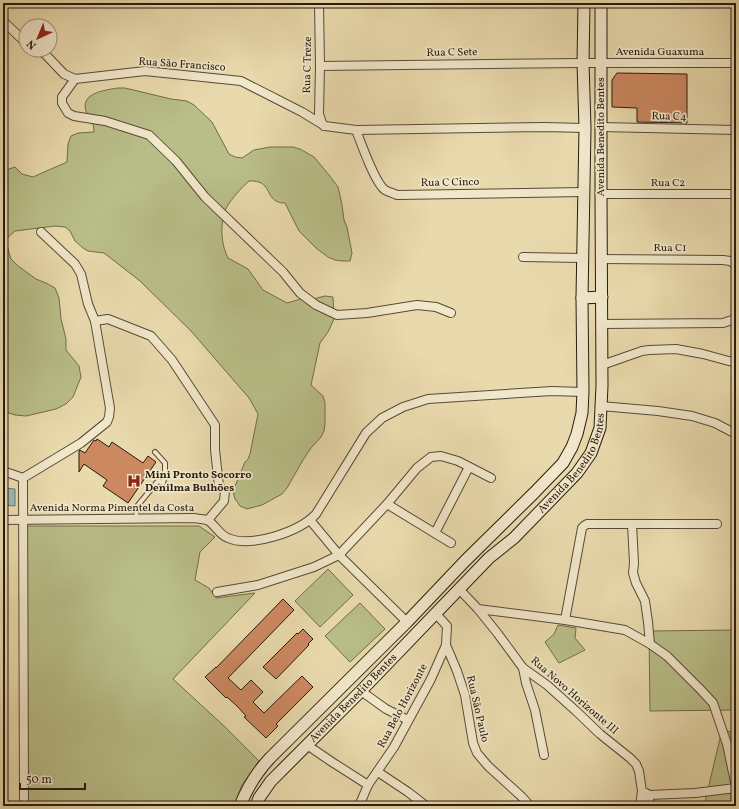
<svg xmlns="http://www.w3.org/2000/svg" width="739" height="809" font-family="Vollkorn,serif">
	<rect width="100%" height="100%" fill="#e9daad"/>
	<filter id="stains"><feTurbulence type="fractalNoise" baseFrequency=".005" numOctaves="4"/><feColorMatrix values="0 0 0 0 .2 0 0 0 0 .09 0 0 0 0 .02 0 0 0 .5 -.17"/></filter>
	<radialGradient id="worn" r=".72"><stop offset=".6" stop-color="#630" stop-opacity="0"/><stop offset="1" stop-color="#630" stop-opacity=".3"/></radialGradient>
	<g fill="#b9be88" stroke="#706c4c">
		<path d="M118,88H125L171,99L187,101L194,105L212,122L229,154L235,157L242,158L254,150L270,147H293L300,149L314,157L329,175L338,187L342,205L344,220L347,227L352,253L350,261H343L335,260L328,257L316,248L299,231L285,203C283,203 280,203 278,202C265,197 272,180 249,181C242,187 236,194 230,202C219,216 220,243 228,258L248,269L263,290L287,303L301,299L309,300L325,296L333,297L334,319L328,332L320,343L311,385L323,396L325,403V424L324,431L321,437L311,448L303,460L287,488L282,494L262,505L247,509L240,506L235,499L233,491L245,462L248,459L250,454L258,414L249,398L191,331L140,281L104,253L88,251L83,248L75,241L70,231L65,227L55,226L15,231L6,239L8,249L11,259L18,266L36,279L46,283L55,288L59,298L61,319L66,339V350L79,366L81,377L73,397L66,404L56,409L26,416L15,415L3,411V173L9,169L15,167L22,174L33,177L67,162L68,144L71,136L78,133L94,132C94,120 89,121 86,111C80,93 105,90 118,88Z"/>
		<path d="M26,526H199L215,537L200,552L195,580L209,588L216,598L255,593L173,679L224,726L259,761L242,785L234,806H28Z"/>
		<path d="M328,569L353,595L320,627L295,601Z"/>
		<path d="M360,603L385,629L350,662L325,636Z"/>
		<path d="M558,625L576,628L575,638L585,650L559,663L545,642L554,634Z"/>
		<path d="M736,630V710L650,711L649,631Z"/>
		<path d="M722,730L736,733V806H704Z"/>
	</g>
	<path fill="#9cb8b5" stroke="#6d7973" d="M4,488L15,489V506L4,505Z"/>
	<g fill="#cc8861" stroke="#271a0f">
		<path d="M617,73L687,74V123L637,122V108L612,107V80Z"/>
		<path d="M97,439L109,447L112,442L143,463L148,456L156,462L128,503L103,486L107,480L84,464L79,472V451L80,450L85,453L94,440L96,441Z"/>
		<path d="M283,599L294,610L228,678L241,690L251,680L263,692L253,702L264,713L302,676L313,687L276,724L278,726L266,738L244,717L246,716L237,706L227,697L226,698L205,677L216,667V668Z"/>
		<path d="M303,629L313,639L308,644L309,645L276,679L263,667L297,633L298,634Z"/>
	</g>
	<g fill="none" stroke-linecap="round" stroke-linejoin="round">
		<defs>
			<path id="lane" d="M137,518L136,511L138,505L158,481L163,483L165,475V463L155,452"/>
			<g id="street">
				<path d="M319,3L320,66L319,114L322,123L324,126"/>
				<path d="M3,21L26,43"/>
				<path d="M37,50L45,54L64,74L75,79L145,71L241,81L302,112L325,126L356,130L544,127L585,128"/>
				<path d="M320,66L583,63H736"/>
				<path d="M75,79L62,97V103L68,113L74,116L105,121L149,135L176,161L205,197L283,272L300,293L316,305L337,315L367,313L417,305L436,307L451,313"/>
				<path d="M601,127L736,130"/>
				<path d="M356,130C361,143 375,183 385,190C388,192 393,193 397,195L584,192"/>
				<path d="M601,194H736"/>
				<path d="M523,257L582,258"/>
				<path d="M601,259L723,260L730,261L736,265"/>
				<path d="M95,321L108,319L151,336L172,360L215,425V450L219,486L225,491L224,501L208,520"/>
				<path d="M602,324L723,323L732,320L736,317"/>
				<path d="M602,365L642,351L649,350L676,349L703,354L736,363"/>
				<path d="M601,406L658,411L692,416L715,423L736,434"/>
				<path d="M3,471L23,478"/>
				<path d="M23,478L24,806"/>
				<path d="M23,478L81,443L107,422L109,417L110,408L95,321L88,304L81,274L75,264L41,232"/>
				<path d="M387,504L451,543"/>
				<path d="M3,520L195,518C198,519 203,519 207,520C215,524 219,535 228,538C251,548 299,532 316,514L366,433L382,418L403,407L428,399L552,391L583,392"/>
				<path d="M310,520L339,555L407,622"/>
				<path d="M632,524L634,563L633,573L636,583L645,601L648,622L650,644"/>
				<path d="M435,533L469,467"/>
				<path d="M459,589L478,609L498,634L523,668L547,685L576,711L600,734L630,758L636,764L639,771L642,791L640,806"/>
				<path d="M217,592L258,585L314,567L339,555L387,504L417,468L431,457L441,456L458,461L491,478"/>
				<path d="M478,609L565,620L625,630L650,644L667,656L701,690L713,703L727,744L736,787"/>
				<path d="M565,620L582,528L584,526L587,524H717"/>
				<path d="M446,645L457,671L465,695L473,743L477,753L488,766L522,797L530,806"/>
				<path d="M523,668L526,683L535,710L544,755"/>
				<path d="M361,691L386,709L408,720"/>
				<path d="M307,745L332,762L368,785"/>
				<path d="M378,772L408,792L426,806"/>
				<path d="M646,793L649,795V802L651,806"/>
				<path d="M649,795L695,793L736,788"/>
				<path d="M359,806L368,785L394,747L431,679L446,645L447,626L436,614"/>
			</g>
			<g id="secondary">
				<path d="M582,298L602,297"/>
				<path d="M240,806C247,788 257,772 270,758L407,622L465,561L534,493L563,463L572,447L577,434L582,413L583,392L582,298L585,128L583,63L584,3"/>
				<path id="s1" d="M256,806L259,798L271,781L361,691L489,558L514,538L577,473L591,453L600,428L602,386L601,194V3"/>
			</g>
		</defs>
		<use href="#lane" stroke="#584a36" stroke-width="6"/>
		<use href="#street" stroke="#584a36" stroke-width="10"/>
		<use href="#secondary" stroke="#271a0f" stroke-width="13"/>
		<use href="#lane" stroke="#f1e7ca" stroke-width="4"/>
		<use href="#street" stroke="#f1e7ca" stroke-width="8"/>
		<use href="#secondary" stroke="#f1e7ca" stroke-width="11"/>
	</g>
	<defs>
		<symbol id="hospital-bare" viewBox="-9 -9 18 18"><path d="M-5-5h3v3.5h4V-5h3V5h-3V1.5h-4V5h-3Z" fill="#8f2418" stroke="#f1e7ca" stroke-width="2.5" paint-order="stroke"/></symbol>
	</defs>
	<g fill-rule="evenodd">
		<use href="#hospital-bare" x="124" y="471" width="20" height="20"/>
	</g>
	<g text-anchor="middle" dominant-baseline="central" stroke-width="3.5" stroke-linejoin="round" paint-order="stroke">
		<g font-size="11" fill="#271a0f" stroke="#f1e7ca">
			<text x="660" y="52">Avenida Guaxuma</text>
			<text transform="translate(452 53) rotate(-1)">Rua C Sete</text>
			<text transform="translate(182 65) rotate(4)">Rua São Francisco</text>
			<text transform="translate(308 65) rotate(-89)">Rua C Treze</text>
			<text transform="translate(669 117) rotate(1)">Rua C4</text>
			<text transform="translate(601 137) rotate(-90)">Avenida Benedito Bentes</text>
			<text transform="translate(450 183) rotate(-1)">Rua C Cinco</text>
			<text x="668" y="183">Rua C2</text>
			<text x="670" y="248">Rua C1</text>
			<text stroke="none"><textPath href="#s1" startOffset="470">Avenida Benedito Bentes</textPath></text>
			<text x="112" y="508">Avenida Norma Pimentel da Costa</text>
			<text transform="translate(574 696) rotate(41)">Rua Novo Horizonte III</text>
			<text stroke="none"><textPath href="#s1" startOffset="146">Avenida Benedito Bentes</textPath></text>
			<text transform="translate(403 706) rotate(-62)">Rua Belo Horizonte</text>
			<text transform="translate(477 709) rotate(77)">Rua São Paulo</text>
		</g>
		<g font-size="11" font-weight="bold" fill="#271a0f" stroke="#f1e7ca" text-anchor="start">
			<text x="145" y="475">Mini Pronto Socorro<tspan x="145" dy="13">Denilma Bulhões</tspan></text>
		</g>
	</g>
	<rect width="739" height="809" fill="none" stroke="#e9daad" stroke-width="16"/>
	<rect x="4" y="4" width="731" height="801" fill="none" stroke="#271a0f" stroke-width="2"/>
	<rect x="8" y="8" width="723" height="793" fill="none" stroke="#271a0f"/>
	<g transform="translate(38 38) rotate(224)"><circle r="19" fill="#f1e7ca" stroke="#a0957f"/>
	<path d="M0-3L7 15L0 10L-7 15Z" fill="#8f2418"/>
	<text y="-6" font-size="11" font-weight="bold" text-anchor="middle" fill="#271a0f">N</text>
	</g>
	<path d="M20 783v6h65v-6" fill="none" stroke="#271a0f" stroke-width="2"/>
	<text x="26" y="783" font-size="12" fill="#271a0f" stroke="#f1e7ca" stroke-width="3" paint-order="stroke">50 m</text>
	<rect width="100%" height="100%" filter="url(#stains)"/>
	<rect width="100%" height="100%" fill="url(#worn)"/>
</svg>
